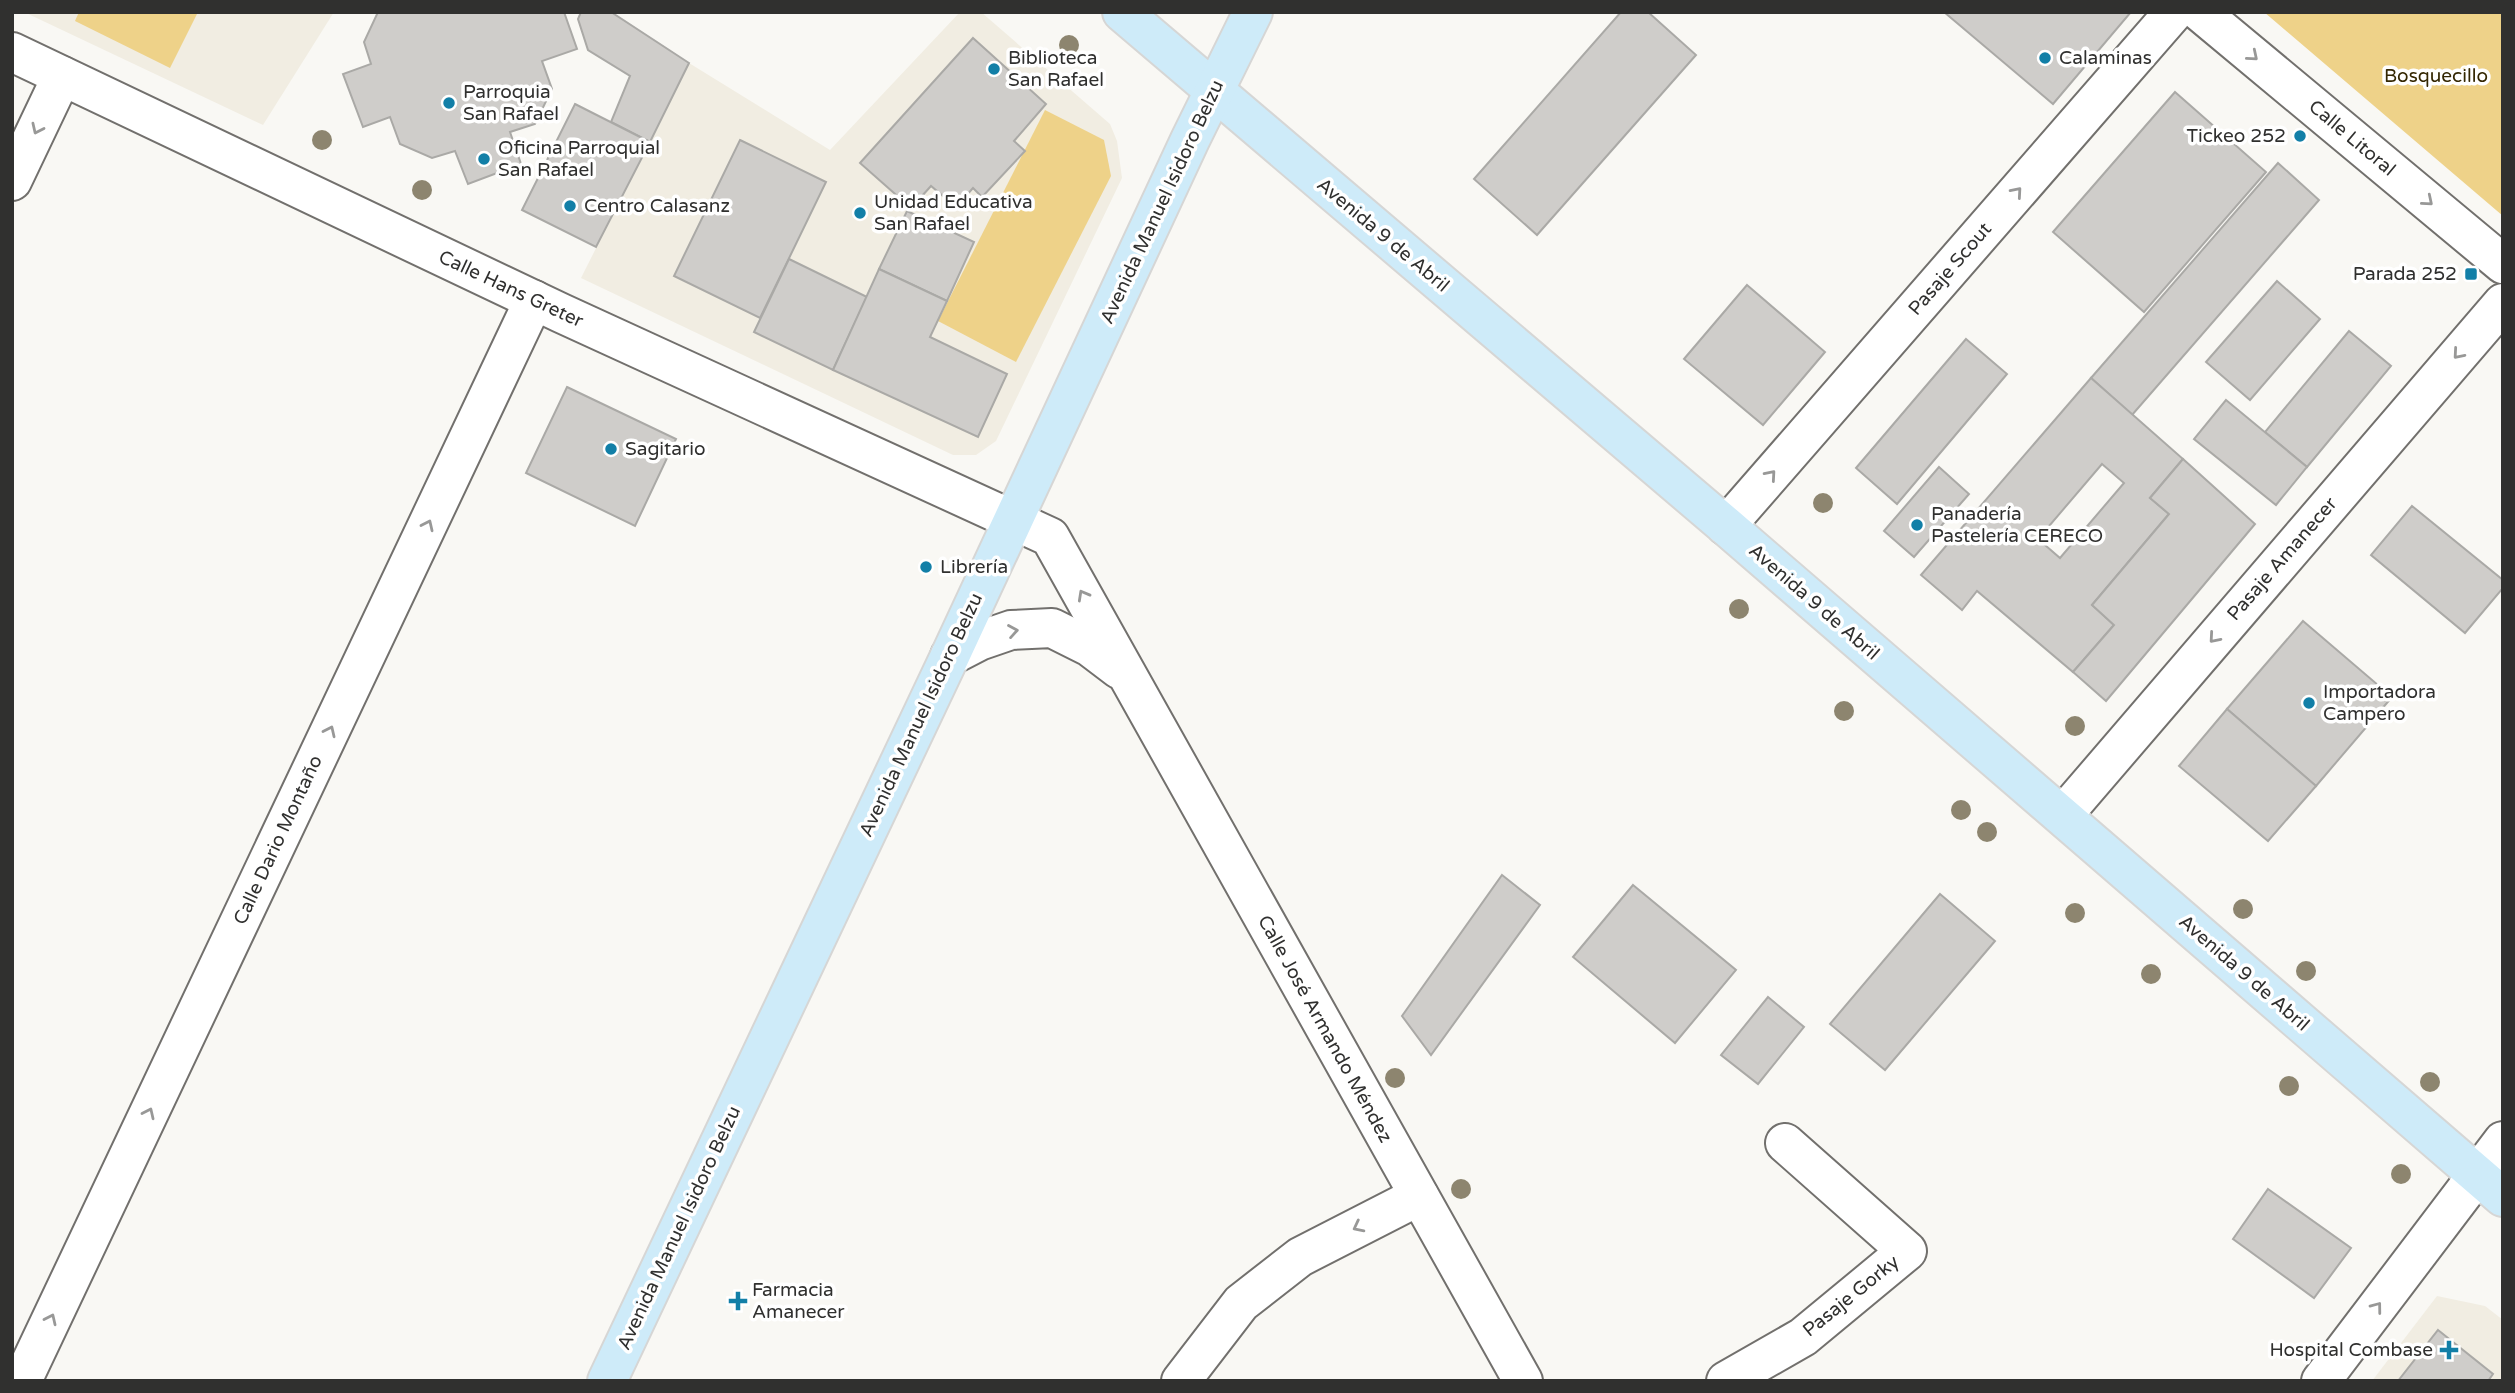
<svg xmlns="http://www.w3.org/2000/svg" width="2515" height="1393" font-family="'Varela Round',sans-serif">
	<rect width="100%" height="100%" fill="#f9f8f4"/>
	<g fill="#f1ede2">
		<path d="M24,12H334L263,125Z"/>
		<path d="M960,12H981L1110,124L1117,141L1122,178L996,441L976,455H953L581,278L689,63L830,150Z"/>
		<path d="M2437,1296L2485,1306L2503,1320V1381H2372Z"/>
	</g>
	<g fill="#eed289">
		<path d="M79,12H198L170,68L75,21Z"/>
		<path d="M2263,12H2503V216L2264,12Z"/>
		<path d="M1045,110L1104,140L1111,176L1016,362L938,321Z"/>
	</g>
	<g fill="#cfcdca" stroke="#aaa9a6" stroke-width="2" fill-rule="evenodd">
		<path d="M378,12H564L577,49L542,61L552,89L535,124L510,132L521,164L468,184L455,151L432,158L400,144L390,117L363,127L343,74L371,64L364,42Z"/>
		<path d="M581,12H611L689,63L650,142L611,122L630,76L588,50L578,19Z"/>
		<path d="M1621,12H1648L1696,55L1537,235L1474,179Z"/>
		<path d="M1944,12H2131L2053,104Z"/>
		<path d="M973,38L1046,104L1014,141L1025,151L982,197L973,188L956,207L931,186L911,208L860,163Z"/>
		<path d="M2175,92L2266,172L2144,312L2053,232Z"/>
		<path d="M575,104L650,142L596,247L522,210Z"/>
		<path d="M740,140L826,182L760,318L674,276Z"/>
		<path d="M2278,163L2319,200L2132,415L2091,378Z"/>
		<path d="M907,211L974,242L947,301L879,269Z"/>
		<path d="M789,259L867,297L833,370L754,332Z"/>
		<path d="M879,269L947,301L930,337L1007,374L978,437L833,370Z"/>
		<path d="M2277,281L2320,319L2250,400L2206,362Z"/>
		<path d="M1747,285L1825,352L1763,425L1684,359Z"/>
		<path d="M2349,331L2391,366L2307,467L2265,432Z"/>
		<path d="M1966,339L2007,374L1897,504L1856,468Z"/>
		<path d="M2091,378L2183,459L2150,498L2169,514L2092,605L2114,625L2073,672L1977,591L1962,610L1921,575ZM2102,464L2124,483L2060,558L2038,539Z"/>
		<path d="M567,387L676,439L635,526L526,473Z"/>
		<path d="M2226,400L2307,467L2276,505L2194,439Z"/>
		<path d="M2183,459L2255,524L2106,701L2073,672L2114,625L2092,605L2169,514L2150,498Z"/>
		<path d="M1939,467L1969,494L1914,557L1884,531Z"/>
		<path d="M2412,506L2503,580V588L2465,633L2371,555Z"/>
		<path d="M2303,621L2392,697L2316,786L2227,709Z"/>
		<path d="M2227,709L2316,786L2268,841L2179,766Z"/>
		<path d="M1502,875L1540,905L1431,1055L1402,1016Z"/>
		<path d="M1633,885L1736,970L1675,1043L1573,957Z"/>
		<path d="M1940,894L1995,941L1885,1070L1830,1024Z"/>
		<path d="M1768,997L1804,1027L1758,1084L1721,1055Z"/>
		<path d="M2268,1189L2351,1248L2314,1298L2233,1239Z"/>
		<path d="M2438,1330L2493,1374L2488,1381H2398Z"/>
	</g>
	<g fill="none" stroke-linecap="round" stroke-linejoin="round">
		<defs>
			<g id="minor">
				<path d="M2200,12L2503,264"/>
				<path d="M12,52L561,313L1050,537L1523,1381"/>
				<path d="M12,181L62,76"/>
				<path d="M1726,526L2174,12"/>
				<path d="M950,656L979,641L1011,630L1052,628L1090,647L1119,669"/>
				<path d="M2063,815L2503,303"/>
				<path d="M22,1381L534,300"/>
				<path d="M1181,1381L1241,1303L1300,1257L1419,1196"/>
				<path d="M1726,1381L1803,1337L1907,1251L1785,1143"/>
				<path d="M2321,1381L2503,1141"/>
			</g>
			<g id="major">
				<path d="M1122,12L1726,526L2503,1197"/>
				<path d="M607,1381L950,656L1190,140L1253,12"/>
			</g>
		</defs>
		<use href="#minor" stroke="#72706d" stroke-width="42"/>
		<use href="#major" stroke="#d6d6d5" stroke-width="42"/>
		<use href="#minor" stroke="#fff" stroke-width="38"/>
		<use href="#major" stroke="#ceebf9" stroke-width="38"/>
	</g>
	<g fill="#8d856f">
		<circle cx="1069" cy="45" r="10"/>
		<circle cx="322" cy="140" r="10"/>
		<circle cx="422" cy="190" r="10"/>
		<circle cx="1823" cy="503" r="10"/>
		<circle cx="1739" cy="609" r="10"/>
		<circle cx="1844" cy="711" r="10"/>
		<circle cx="2075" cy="726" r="10"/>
		<circle cx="1961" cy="810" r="10"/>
		<circle cx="1987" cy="832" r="10"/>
		<circle cx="2243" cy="909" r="10"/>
		<circle cx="2075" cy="913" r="10"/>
		<circle cx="2306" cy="971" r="10"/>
		<circle cx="2151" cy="974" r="10"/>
		<circle cx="1395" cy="1078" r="10"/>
		<circle cx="2430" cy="1082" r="10"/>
		<circle cx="2289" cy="1086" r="10"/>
		<circle cx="2401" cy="1174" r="10"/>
		<circle cx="1461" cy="1189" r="10"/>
	</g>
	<defs><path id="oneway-chevron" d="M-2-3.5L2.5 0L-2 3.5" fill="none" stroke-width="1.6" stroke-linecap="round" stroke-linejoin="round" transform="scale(1.75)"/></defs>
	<g stroke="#989897">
		<use href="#oneway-chevron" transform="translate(2253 56) rotate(40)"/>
		<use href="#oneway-chevron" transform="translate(37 129) rotate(115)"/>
		<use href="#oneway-chevron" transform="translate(2017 192) rotate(-49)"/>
		<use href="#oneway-chevron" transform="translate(2428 201) rotate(40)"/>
		<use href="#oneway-chevron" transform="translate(2458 354) rotate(131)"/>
		<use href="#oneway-chevron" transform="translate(1771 475) rotate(-49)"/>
		<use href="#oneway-chevron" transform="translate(428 525) rotate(-65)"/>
		<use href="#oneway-chevron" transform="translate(1083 595) rotate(-119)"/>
		<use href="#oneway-chevron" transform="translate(1013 631) rotate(-10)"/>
		<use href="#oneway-chevron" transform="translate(2214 638) rotate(131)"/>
		<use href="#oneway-chevron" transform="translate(330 731) rotate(-65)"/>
		<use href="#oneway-chevron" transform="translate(149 1113) rotate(-65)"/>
		<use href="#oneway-chevron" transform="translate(1358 1227) rotate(153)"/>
		<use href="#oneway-chevron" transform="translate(2377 1307) rotate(-53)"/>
		<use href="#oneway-chevron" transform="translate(51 1319) rotate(-65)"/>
	</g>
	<g fill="#127fa7" stroke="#fff" stroke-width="2.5">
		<circle cx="2045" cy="58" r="7"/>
		<circle cx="994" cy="69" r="7"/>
		<circle cx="449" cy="103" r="7"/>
		<circle cx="2300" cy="136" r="7"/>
		<circle cx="484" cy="159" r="7"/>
		<circle cx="570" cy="206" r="7"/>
		<circle cx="860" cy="213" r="7"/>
		<rect x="2464" y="267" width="14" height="14" rx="3.5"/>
		<circle cx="611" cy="449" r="7"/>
		<circle cx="1917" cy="525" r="7"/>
		<circle cx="926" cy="567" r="7"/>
		<circle cx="2309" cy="703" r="7"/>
		<path d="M734.5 1290.5h7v7h7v7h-7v7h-7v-7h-7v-7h7z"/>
		<path d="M2445.5 1339.5h7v7h7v7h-7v7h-7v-7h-7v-7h7z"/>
	</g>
	<g text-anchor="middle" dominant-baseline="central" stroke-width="7" stroke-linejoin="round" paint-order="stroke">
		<g font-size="19" fill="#30302f" stroke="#fff" text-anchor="start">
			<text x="1008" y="58">Biblioteca<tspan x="1008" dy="22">San Rafael</tspan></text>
			<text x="2059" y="58">Calaminas</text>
			<text x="463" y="92">Parroquia<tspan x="463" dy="22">San Rafael</tspan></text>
			<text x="2286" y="136" text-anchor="end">Tickeo 252</text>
			<text x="498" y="148">Oficina Parroquial<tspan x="498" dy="22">San Rafael</tspan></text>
			<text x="874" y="202">Unidad Educativa<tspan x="874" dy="22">San Rafael</tspan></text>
			<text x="584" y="206">Centro Calasanz</text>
			<text x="2457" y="274" text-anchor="end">Parada 252</text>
			<text x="625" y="449">Sagitario</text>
			<text x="1931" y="514">Panadería<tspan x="1931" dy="22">Pastelería CERECO</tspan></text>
			<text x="940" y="567">Librería</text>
			<text x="2323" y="692">Importadora<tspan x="2323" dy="22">Campero</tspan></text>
			<text x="752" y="1290">Farmacia<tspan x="752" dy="22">Amanecer</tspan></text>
			<text x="2433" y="1350" text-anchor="end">Hospital Combase</text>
		</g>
		<g font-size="19" fill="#342702" stroke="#fff">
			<text x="2436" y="76">Bosquecillo</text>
		</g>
		<g font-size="19" fill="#30302f" stroke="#fff">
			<text transform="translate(2352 138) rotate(40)">Calle Litoral</text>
			<text transform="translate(1162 202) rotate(-65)">Avenida Manuel Isidoro Belzu</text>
			<text transform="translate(1383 235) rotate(40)">Avenida 9 de Abril</text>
			<text transform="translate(1950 269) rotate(-49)">Pasaje Scout</text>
			<text transform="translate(511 289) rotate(25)">Calle Hans Greter</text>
			<text transform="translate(2282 559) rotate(-49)">Pasaje Amanecer</text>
			<text transform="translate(1814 602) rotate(41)">Avenida 9 de Abril</text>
			<text transform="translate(921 715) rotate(-65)">Avenida Manuel Isidoro Belzu</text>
			<text transform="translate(278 840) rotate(-65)">Calle Dario Montaño</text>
			<text transform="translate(2244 973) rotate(41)">Avenida 9 de Abril</text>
			<text transform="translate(1325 1029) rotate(61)">Calle José Armando Méndez</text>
			<text transform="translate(679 1228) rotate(-65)">Avenida Manuel Isidoro Belzu</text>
			<text transform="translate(1851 1296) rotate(-39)">Pasaje Gorky</text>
		</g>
	</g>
	<rect width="2515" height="1393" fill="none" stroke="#30302f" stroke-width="28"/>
</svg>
